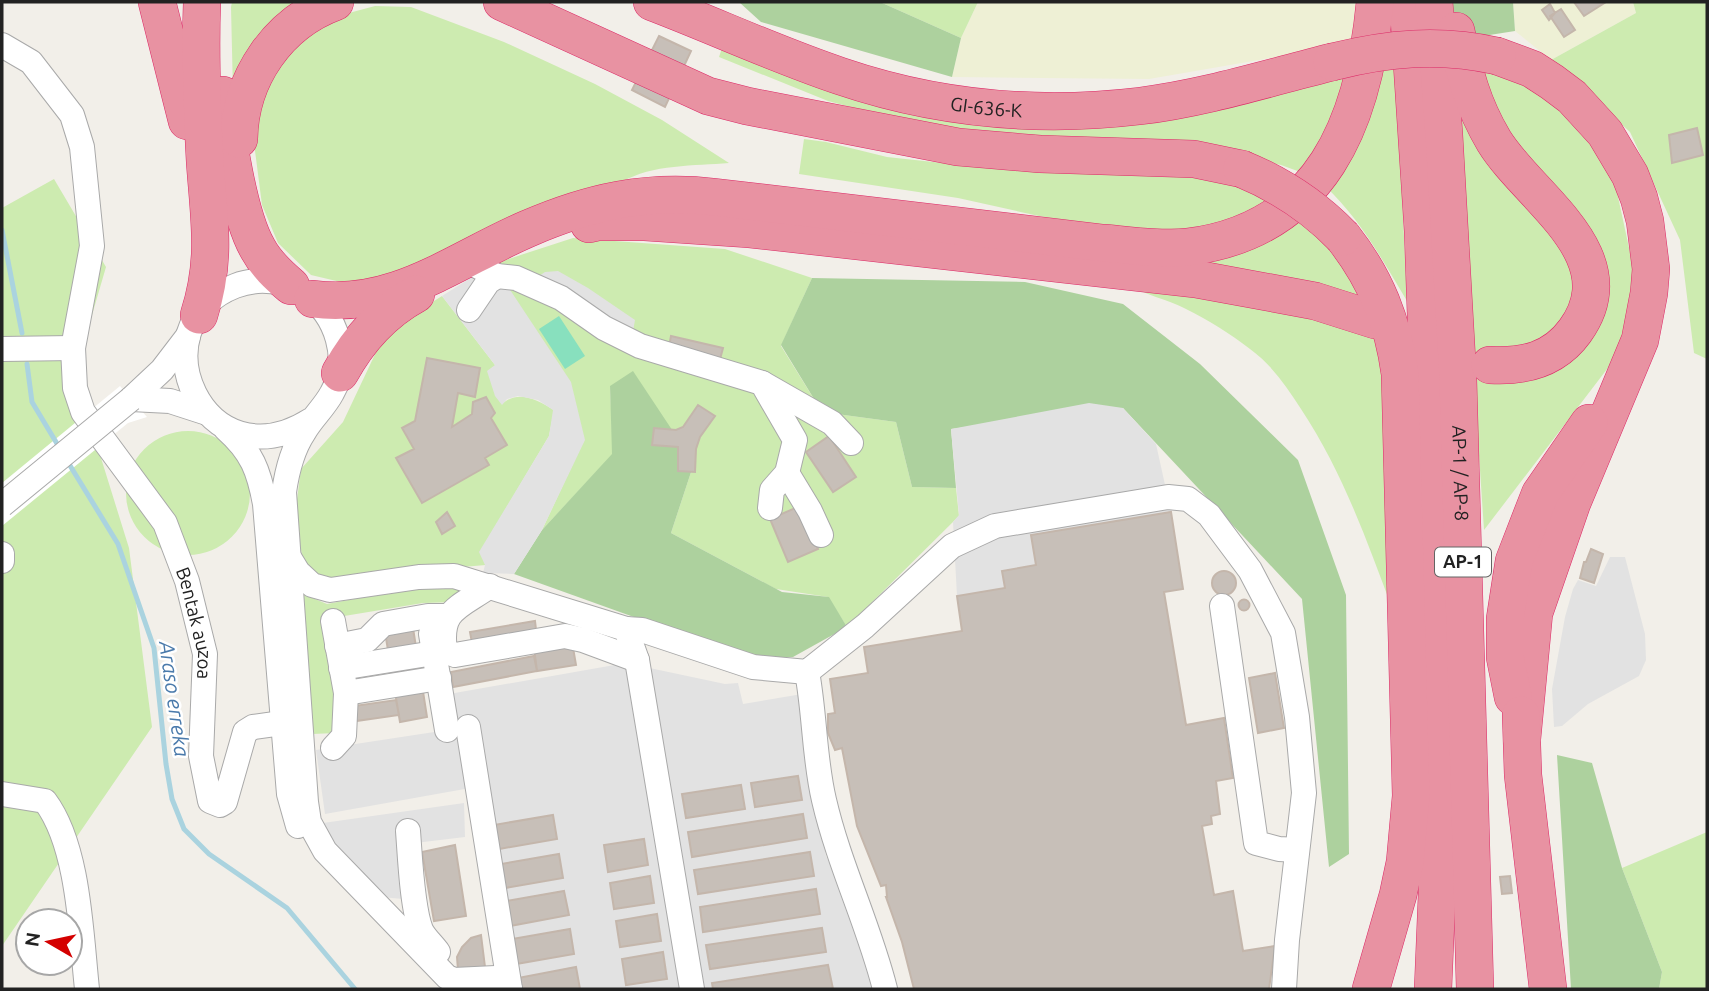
<svg xmlns="http://www.w3.org/2000/svg" width="1709" height="991" font-family="Ubuntu,sans-serif">
<style>
.farmland{fill:#eef0d5}
.grass{fill:#cdebb0}
.forest{fill:#add19e}
.pitch{fill:#88e0be}
.parking{fill:#e2e2e2}
.pier{fill:#fff}
.lines{fill:none;stroke-linecap:round;stroke-linejoin:round}
.stream{stroke:#aad3df;stroke-width:5}
.building{fill:#c7bfb8;stroke:#c4b6ab;stroke-width:2}
.minor-casing{stroke:#a9a9a9;stroke-width:26}
.highway-casing{stroke:#dc2a67;stroke-width:38}
.minor{stroke:#fff;stroke-width:24}
.highway{stroke:#e892a2;stroke-width:37}
.minor-bridge-casing{stroke:#a9a9a9;stroke-width:26;stroke-linecap:butt}
.highway-bridge-casing{stroke:#dc2a67;stroke-width:38;stroke-linecap:butt}
.minor-bridge{stroke:#fff;stroke-width:24}
.highway-bridge{stroke:#e892a2;stroke-width:37}
.labels{text-anchor:middle;stroke-width:5;stroke-linejoin:round;paint-order:stroke}
.shield{fill:#fff;stroke:#646464;stroke-width:2}
.shield-label{font-size:18px;font-weight:bold;fill:#222}
.street-label{font-size:19px;fill:#222;stroke:#fff}
.water-label{font-size:21px;font-style:italic;fill:#4a7aab;stroke:#fff}
</style>
<rect width="100%" height="100%" fill="#f2efe9"/>
<path class="farmland" d="M978 2H1357L1352 44 1149 79 952 77 961 38Z
M1513 2H1633L1636 13 1551 60 1515 31Z"/>
<path class="grass" d="M232 2H298L233 93 231 7Z
M880 2H978L961 38Z
M1633 2H1707V359L1694 353 1680 240 1630 132 1551 60 1636 13Z
M375 6 411 7 504 42 595 84 662 120 729 163C695 166 652 164 622 182L374 284 345 283 311 275 278 243 262 205 254 143 255 110 295 42 334 17Z
M723 45 950 119 1351 71 1345 92 1303 173 1281 165 1175 144 1031 138 915 124 828 101 719 57Z
M1453 65 1508 74 1568 105 1615 183 1636 280 1617 356 1484 530Z
M1396 66 1407 301C1382 259 1360 219 1325 186L1372 71Z
M804 139 826 142 887 157 952 164 1189 174 1233 184 1272 199 1221 223 1197 229H1116L1039 216 958 198 799 174Z
M54 179 106 267 80 356 101 458 129 548 152 727 2 946V208Z
M1294 215 1352 271 1374 310 1155 263Z
M573 238 725 249 812 278 781 346 822 412 896 422 912 487 956 488 959 516 847 627 828 597 776 589 671 533 694 463 610 386 613 454 542 530 584 440 493 264Z
M1128 284 1320 319 1384 341 1392 608C1366 538 1342 471 1301 409 1286 386 1272 365 1250 349 1231 334 1208 320 1186 309 1167 299 1146 296 1128 284Z
M442 296 495 365 496 396 502 404C518 389 538 400 554 410L549 436 480 552 486 565 317 579 304 567 295 515 301 469 343 422 386 331Z
M126 493a62 62 0 1 1 124 0a62 62 0 1 1-124 0Z
M434 584 465 588 455 602 423 603 326 619 343 727 337 733 312 734 298 592 327 604Z
M1707 832V989H1659L1662 972 1622 868Z"/>
<path class="forest" d="M739 2H880L961 38 952 77 761 22Z
M1423 2H1513L1515 31 1464 39Z
M812 278 1025 282 1123 304 1200 364 1298 460 1346 595 1349 854 1329 867 1302 599 1123 408 951 429 956 488 912 487 896 422 822 412 781 345Z
M633 371 694 463 671 533 782 592 829 597 847 627 793 657 748 658 514 574 542 530 612 454 610 386Z
M1557 755 1592 763 1622 868 1662 972 1659 989H1571Z"/>
<path class="pitch" d="M559 316 585 356 565 369 539 329Z"/>
<path class="parking" d="M493 264 571 382 585 440 542 530 514 574 483 573 485 565 479 552 549 436 553 410 538 400 518 396 507 399 502 405 495 396 487 371 495 365 442 296Z
M558 271 588 288 635 320 632 337 536 278 545 272Z
M1089 403 1123 408 1156 444 1171 512 1031 535 1036 565 1002 571 1005 588 957 596 953 522 959 515 951 429Z
M1610 557H1625L1645 634 1646 660 1639 676 1588 704 1562 726 1554 727 1552 689 1565 617 1573 589 1578 580 1596 586Z
M626 663 725 684 738 683 743 704 802 694V735L826 856 854 913 873 989H517L487 785 325 814 316 750 454 729 449 694Z
M464 803 465 837 415 843 403 899 381 897 346 866 323 823Z"/>
<path class="pier" d="M120 386 147 417 128 423 2 526V483Z"/>
<g class="lines">
<path class="stream" d="M2 230 22 333
M27 364 32 402 59 447
M66 459 118 544 154 648 166 764 172 799 184 829 209 854 287 908 355 989"/>
</g>
<path class="building" d="M1574 2H1606L1584 16Z
M1550 4 1555 13 1549 20 1542 10Z
M1561 9 1575 30 1564 37 1550 16Z
M659 36 691 51 665 107 632 90Z
M1697 128 1703 155 1672 163 1669 135Z
M671 336 723 348 719 363 668 352Z
M427 358 480 368 475 397 458 393 452 427 472 414 473 402 486 397 495 413 491 418 507 445 485 458 489 465 422 503 396 458 414 449 402 428 415 421Z
M698 405 715 416 700 437 696 449 695 472 678 471V447L652 445 654 428 676 430 683 427Z
M829 436 856 477 833 492 806 452Z
M800 506 818 549 788 562 770 519Z
M447 512 455 526 442 534 436 522Z
M1171 512 1183 589 1164 592 1186 725 1224 718 1233 778 1216 781 1220 814 1211 816 1212 824 1202 826 1214 895 1233 891 1243 951 1275 946 1269 989H914L902 942 886 897H887L886 885 881 886 857 826 842 748 835 750 828 733V714L835 713 830 679 868 673 864 647 962 631 957 596 1005 588 1002 571 1036 565 1031 535Z
M1591 549 1603 554 1594 583 1580 578 1584 562H1586Z
M1212 583a12 12 0 1 1 24 0a12 12 0 1 1-24 0Z
M1238.5 605a5.5 5.5 0 1 1 11 0a5.5 5.5 0 1 1-11 0Z
M410 609 427 717 400 722 382 614Z
M535 621 537 638 473 648 470 632Z
M572 642 576 665 537 671 534 648Z
M534 656 537 671 453 687 451 672Z
M1275 673 1284 728 1258 733 1249 678Z
M396 700 399 715 356 721 354 706Z
M798 776 802 800 755 807 751 783Z
M741 785 745 809 686 818 682 794Z
M803 814 807 838 692 857 688 832Z
M553 815 557 839 499 849 494 825Z
M644 839 648 865 608 872 604 845Z
M455 845 466 916 434 921 422 852Z
M810 852 814 876 698 894 694 870Z
M559 854 563 878 505 888 501 864Z
M650 876 654 903 614 909 610 883Z
M1510 876 1512 893 1502 894 1500 877Z
M816 889 820 914 703 932 700 907Z
M564 891 569 915 510 926 506 901Z
M657 914 661 941 620 947 616 921Z
M822 928 826 952 710 969 706 945Z
M570 929 574 954 516 964 512 939Z
M481 935 485 967 458 970 457 957 462 947 471 938Z
M663 952 667 979 626 985 622 959Z
M828 965 833 989H713L712 983Z
M576 967 580 989H520L518 978Z"/>
<g class="lines">
<defs>
<g id="minor">
<path id="s1" d="M2 45 31 62 72 115 82 147 92 246 73 348 75 388 83 412 165 523 187 581 205 654 201 756 210 801 220 805 225 802 245 732 253 727 282 723"/>
<path d="M475 265 497 276 516 278 561 298 604 328 640 346 762 383 795 440 787 473 772 490 770 508"/>
<path d="M469 310 488 282 497 276"/>
<path d="M2 349 73 348"/>
<path d="M762 383 832 423 851 443"/>
<path d="M131 399 162 370 188 336"/>
<path d="M131 399 170 401 207 413"/>
<path d="M311 420C204 488 133 326 235 286 258 277 286 280 306 294 337 315 351 360 332 393 324 408 312 418 304 432 292 450 287 471 284 492L306 802 309 822 325 851 447 977 454 980 496 978 502 981 510 989"/>
<path d="M226 429C252 452 259 471 265 504L289 794 298 826"/>
<path d="M787 473 810 511 821 535"/>
<path d="M2 554V561"/>
<path d="M287 554 298 572 312 585 330 590 419 577 454 576 626 629 637 660 692 989"/>
<path d="M490 586C459 608 439 609 445 651L455 655 565 636 583 640 637 660"/>
<path d="M1222 606 1256 843 1279 849 1297 850"/>
<path d="M333 621 346 693 344 736 333 748"/>
<path d="M626 629 642 630 753 667 807 672 865 626 952 546 995 526 1168 497 1188 499 1209 515 1250 570 1283 633 1297 717 1304 793 1287 940 1284 989"/>
<path d="M431 634 447 730"/>
<path d="M337 646 367 640 383 624 428 616H447"/>
<path d="M341 668 434 653"/>
<path d="M807 672C815 715 814 758 824 800 839 865 869 925 885 989"/>
<path d="M346 693 439 678"/>
<path d="M468 727 510 989"/>
<path d="M2 794 45 801C79 846 81 934 87 989"/>
<path d="M408 831C410 856 412 908 421 930 425 938 433 945 438 952"/>
</g>
<g id="highway">
<path d="M157 2 187 121"/>
<path d="M502 2 708 96 747 106 958 147 1040 154 1194 159 1242 169"/>
<path id="s2" d="M652 2C715 26 777 55 840 76 937 109 1039 118 1140 106 1205 98 1268 78 1332 62"/>
<path d="M1408 2 1423 231 1440 715 1441 798 1433 989"/>
<path id="s3" d="M1434 2 1444 135 1458 379 1475 989"/>
<path d="M1456 31C1464 72 1472 104 1494 141 1529 198 1630 255 1575 331 1554 360 1524 367 1490 365"/>
<path d="M1497 56 1532 69 1552 82 1572 97 1605 133 1630 175 1639 198 1645 221 1651 269 1649 293 1640 340 1572 503 1534 613 1522 739"/>
<path d="M223 95C226 134 239 217 258 249 266 264 278 275 291 286"/>
<path d="M239 139C240 78 278 23 335 2"/>
<path d="M589 224 598 222H645L750 229 1196 279 1315 301 1375 320"/>
<path d="M1343 237C1376 279 1393 322 1400 374L1411 796 1405 862 1398 895 1371 989"/>
<path d="M313 299C395 310 455 260 527 229 589 202 647 189 714 197L1103 243C1131 245 1160 250 1188 247 1323 230 1364 120 1375 2"/>
<path d="M199 315C217 259 209 219 205 162 202 108 200 55 202 2"/>
<path d="M340 373C358 340 383 312 416 294"/>
<path d="M1513 697 1505 657V619L1514 561 1540 494 1589 423"/>
<path d="M1521 715 1523 775 1548 989"/>
</g>
</defs>
<use href="#minor" class="minor-casing"/>
<use href="#highway" class="highway-casing"/>
<use href="#minor" class="minor"/>
<use href="#highway" class="highway"/>
<defs>
<path id="minor-bridge" d="M2 505 131 399"/>
<path id="highway-bridge" d="M1332 62C1388 48 1440 43 1497 56
M1242 169C1281 185 1313 206 1343 237"/>
</defs>
<use href="#minor-bridge" class="minor-bridge-casing"/>
<use href="#highway-bridge" class="highway-bridge-casing"/>
<use href="#minor-bridge" class="minor-bridge"/>
<use href="#highway-bridge" class="highway-bridge"/>
</g>
<g class="labels">
<rect class="shield" x="1435" y="547.5" width="56" height="29" rx="5"/>
<g class="shield-label">
<text x="1463" y="568">AP-1</text>
</g>
<g class="street-label">
<text dy="7" stroke="none"><textPath href="#s2" startOffset="352">GI-636-K</textPath></text>
<text dy="7" stroke="none"><textPath href="#s3" startOffset="472">AP-1 / AP-8</textPath></text>
<text dy="7" stroke="none"><textPath href="#s1" startOffset="646">Bentak auzoa</textPath></text>
</g>
<g class="water-label">
<text transform="translate(174 699) rotate(82)" y="7">Araso erreka</text>
</g>
</g>
<rect width="1709" height="991" fill="none" stroke="#222222" stroke-width="7"/>
<g transform="translate(49 942) rotate(279)"><circle r="33" fill="#ffffff" stroke="#a7a7a7" stroke-width="2"/>
<path d="M0-5L12 26L0 18L-12 26Z" fill="#d40000"/>
<text y="-10" font-size="19" font-weight="bold" text-anchor="middle" fill="#222222">N</text>
</g>
</svg>
